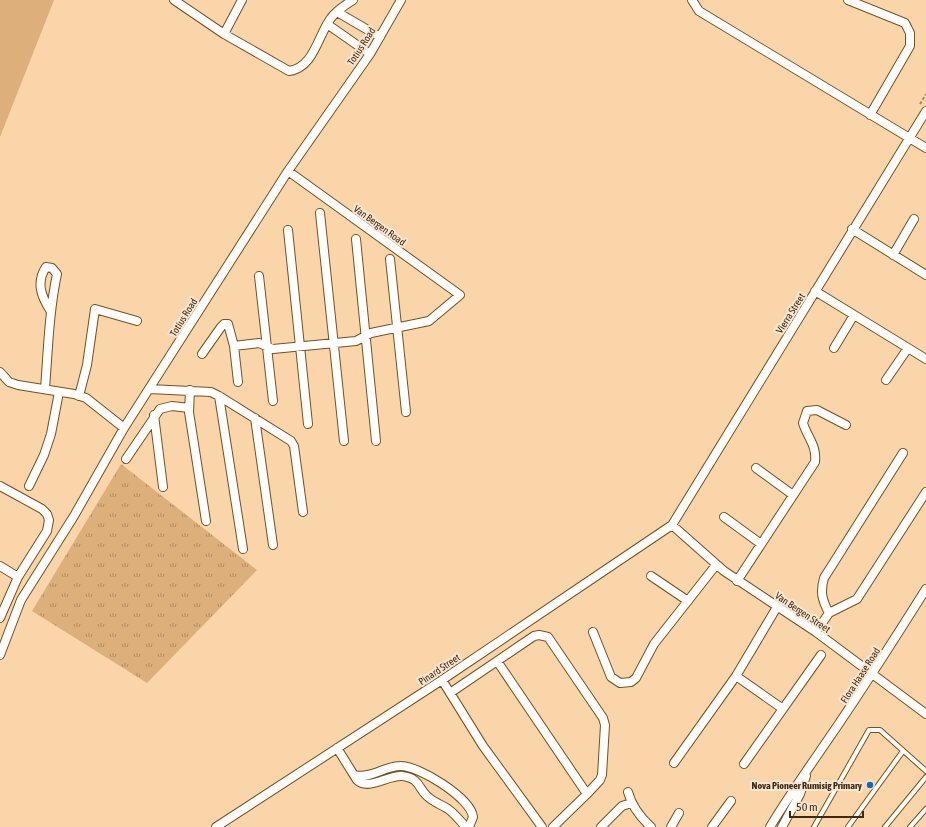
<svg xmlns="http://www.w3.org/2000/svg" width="926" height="827" font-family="'Asap Condensed',sans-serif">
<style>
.grass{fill:url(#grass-tufts)}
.park{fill:#ddaf7a}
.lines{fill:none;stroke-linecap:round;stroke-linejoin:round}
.service-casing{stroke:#795019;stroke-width:6}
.minor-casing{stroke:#795019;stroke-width:10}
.path{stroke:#a58866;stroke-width:2;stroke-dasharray:3 2;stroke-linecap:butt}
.service{stroke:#fff;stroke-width:4}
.minor{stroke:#fff;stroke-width:8}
.poi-dot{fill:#0b6dba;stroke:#f9e6d1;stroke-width:1.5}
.labels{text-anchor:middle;stroke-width:4;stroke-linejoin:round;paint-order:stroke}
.street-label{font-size:10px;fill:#3c2913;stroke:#f9e6d1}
.poi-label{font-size:10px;font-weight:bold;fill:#3c2913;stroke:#f9e6d1;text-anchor:end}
</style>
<defs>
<pattern id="grass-tufts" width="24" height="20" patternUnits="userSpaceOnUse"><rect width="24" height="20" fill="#ddaf7a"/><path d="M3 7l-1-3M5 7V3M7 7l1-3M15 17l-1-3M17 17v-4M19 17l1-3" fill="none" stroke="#b48e63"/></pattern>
</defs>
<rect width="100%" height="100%" fill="#fbd5aa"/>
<path class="grass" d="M121 464 257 570 147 683 32 611Z"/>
<path class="park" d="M0 0H54L0 137Z"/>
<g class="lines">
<defs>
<path id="service" d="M814 827 869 730H880L926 771
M848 827 903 751
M885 827 926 777
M910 827 926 809"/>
<path id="minor" d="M174 0 224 34 289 71C314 68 318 35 331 18 336 11 345 5 353 0
M692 0 699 11 926 148
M848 0 905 23 910 33V46L870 115
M337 12 380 37
M327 24 370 54
M224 34 242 0
M320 213 344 441
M852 229 926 275
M288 230 308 424
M356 239 376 441
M893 255 914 219
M390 259 406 412
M259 276 273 401
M815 291 926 359
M234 346 259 343 273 349 356 341 371 333 429 321 460 295 288 171
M834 348 854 315
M202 354 221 327 224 324H228L234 346 238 382
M0 372 9 382 18 385 74 394 86 398 124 428
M886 380 908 348
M45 389C48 350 49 312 57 274L52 268 46 267C36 282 41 296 50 310
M149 389 211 392 219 396 291 441 294 446 303 512
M190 390 189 412 206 521
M79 396 87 365 95 309 137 321
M219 396 243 549
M154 415 163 487
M255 418 273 545
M126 459 160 409 172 406 189 408
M756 468 793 495
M0 486 42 509 47 514 49 520 47 531 18 577 0 618
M29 486 44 455 51 434 59 392
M724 517 761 544
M672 525 724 571 816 632 926 714
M0 566 18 577
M651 576 688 601
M737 581 815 462C817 445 807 437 803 423L807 411 817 410 846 425
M829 613C822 600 820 592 824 578L903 453
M593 632 611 677 620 683 631 682 636 678 654 644 716 565
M816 632 829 613 857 599 926 492
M0 655 21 600 74 516 124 428 288 171 370 54 401 0
M497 661 587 794 553 827
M736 676 783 709
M442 680 483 746 542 827
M450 693 534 636 539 635 548 637 603 718 605 725 602 775 600 780 587 794
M337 748 357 780C369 791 387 775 402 776 420 778 418 788 427 796 433 802 442 805 448 809 455 814 460 821 466 827
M674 763 736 676 777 607
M744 764 821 655
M355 775C370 779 385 766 400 766 418 765 471 798 473 817L469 827
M628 792C632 807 640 817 651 827
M216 827 442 680 672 525 926 111
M601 827 622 806 631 803
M671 827 679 813
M712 827 731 801
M770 827C791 792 815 759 838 725 868 681 897 635 926 589
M782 827 800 794 806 776"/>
</defs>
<use href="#service" class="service-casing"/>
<use href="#minor" class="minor-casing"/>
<path class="path" d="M920 104 926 94"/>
<use href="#service" class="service"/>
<use href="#minor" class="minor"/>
</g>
<circle class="poi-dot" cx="870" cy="785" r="4"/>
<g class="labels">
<g class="street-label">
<text transform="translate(361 46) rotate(-57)" y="4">Totius Road</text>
<text transform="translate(380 225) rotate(36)" y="4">Van Bergen Road</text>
<text transform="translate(790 313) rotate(-58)" y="4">Vierra Street</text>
<text transform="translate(183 317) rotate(-58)" y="4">Totius Road</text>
<text transform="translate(803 612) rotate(34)" y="4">Van Bergen Street</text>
<text transform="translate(439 669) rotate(-34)" y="4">Pinard Street</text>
<text transform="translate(860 675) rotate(-57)" y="4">Flora Haase Road</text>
</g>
<g class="poi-label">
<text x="862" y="789">Nova Pioneer Rumisig Primary</text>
</g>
</g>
<path d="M790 811v6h73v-6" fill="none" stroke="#3c2913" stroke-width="2"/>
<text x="796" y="811" font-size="12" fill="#3c2913" stroke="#f9e6d1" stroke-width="3" paint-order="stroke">50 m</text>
</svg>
